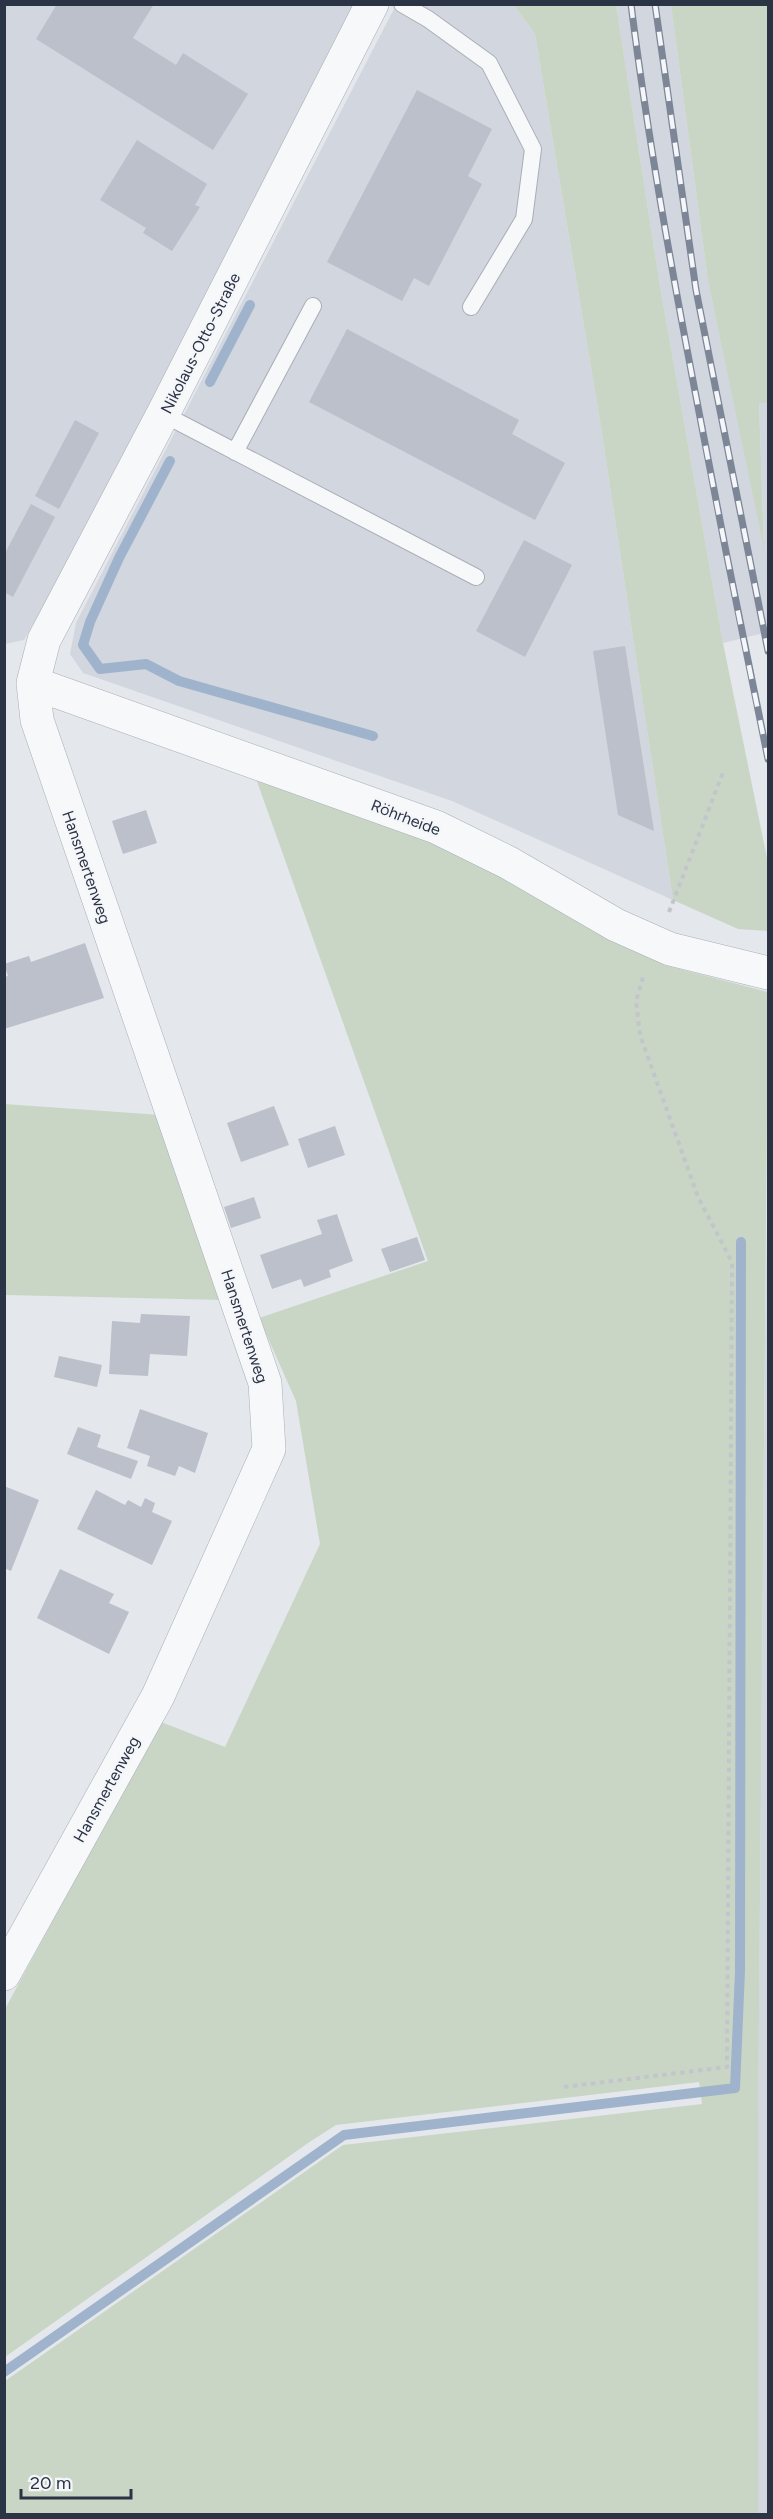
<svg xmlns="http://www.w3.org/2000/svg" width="773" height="2519" font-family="Figtree,sans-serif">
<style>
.built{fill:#d2d6de}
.green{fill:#c9d6c5}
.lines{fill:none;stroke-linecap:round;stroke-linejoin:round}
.stream{stroke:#9fb4cc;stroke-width:10}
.building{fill:#bbc0ca}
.service-casing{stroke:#a9aeb7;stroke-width:18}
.minor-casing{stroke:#a9aeb7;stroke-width:34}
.path{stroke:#c2c5cb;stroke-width:4;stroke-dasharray:4.5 4.5;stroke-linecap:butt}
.service{stroke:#f7f8fa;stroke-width:16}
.minor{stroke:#f7f8fa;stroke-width:33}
.rail-casing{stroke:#7d8696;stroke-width:7}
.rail{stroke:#f4f6f9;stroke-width:4.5;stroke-dasharray:14;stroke-linecap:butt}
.labels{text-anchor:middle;stroke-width:4.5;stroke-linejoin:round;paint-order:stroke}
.street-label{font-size:16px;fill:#2b3445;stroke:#f4f6f9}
</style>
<rect width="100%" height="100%" fill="#e4e7ec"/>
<path class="built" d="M5 5H356L104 499 24 640 5 644Z
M396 5H514L535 34 600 421 673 900 452 801 83 673 70 654 76 623Z
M616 5H671L708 281 764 544 759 402H768V632L723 643 660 286Z
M768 1160V2514H758V2130L765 1342Z"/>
<path class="green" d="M514 5H616L660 286 723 643 768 863V931L738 929 673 900 600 421 535 34Z
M671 5H768V402L759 403 764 548 708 281Z
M254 773 425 838 497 872 664 965 768 992 758 2130V2514H5V2381L343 2145 702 2104 699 2082 336 2125 308 2143 5 2357V2009L161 1722 225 1747 320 1544 296 1401 259 1318 428 1261Z
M4 1104 161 1115 225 1300 5 1295Z"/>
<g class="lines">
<path class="stream" d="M210 382 250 305
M170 461 119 558 90 622 83 645 100 669 146 664 179 681 373 736
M4 2372 344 2135 735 2088 740 1971 741 1242"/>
</g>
<path class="building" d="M57 4H154L133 38 176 65 183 53 248 94 213 150 36 39Z
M417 90 492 129 468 176 482 184 429 286 414 278 402 301 327 262Z
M137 140 207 184 195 205 200 207 172 251 143 233 146 228 100 200Z
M347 329 519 420 512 434 565 463 535 520 309 402Z
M75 420 99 433 59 509 35 496Z
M31 504 55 517 13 597 4 592V555Z
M524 540 572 565 525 657 476 631Z
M625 646 654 831 618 815 593 651Z
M146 810 157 843 123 854 112 821Z
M85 943 104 998 4 1029V977L8 976 4 964 29 956 31 962Z
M274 1106 289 1145 241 1162 227 1123Z
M335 1126 345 1155 308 1168 298 1139Z
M254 1197 261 1218 231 1228 224 1207Z
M337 1214 353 1261 329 1270 331 1277 304 1287 301 1279 272 1289 260 1255 322 1234 317 1220Z
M417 1237 425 1260 390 1272 381 1249Z
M141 1314 190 1316 187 1356 150 1354 148 1376 109 1374 112 1321 140 1323Z
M59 1356 102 1365 97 1387 54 1377Z
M140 1409 208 1433 195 1473 179 1466 175 1476 147 1466 150 1456 127 1448Z
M78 1427 101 1435 97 1447 138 1461 131 1479 67 1454Z
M4 1486 39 1500 11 1571 4 1568Z
M96 1490 125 1505 128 1500 141 1507 145 1498 155 1503 152 1512 172 1521 152 1565 77 1529Z
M60 1569 114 1594 109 1603 129 1612 109 1654 37 1618Z"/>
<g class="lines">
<defs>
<path id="service" d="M402 4 428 19 489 63 533 149 524 219 471 307
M163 414 476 577
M235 452 313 306"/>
<path id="minor" d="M33 683 436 827 509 863 616 925 670 949 768 973
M4 1974 158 1696 269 1449 265 1383 37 720 33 683 44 640 163 414 372 4"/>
</defs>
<use href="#service" class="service-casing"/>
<use href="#minor" class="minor-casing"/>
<path class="path" d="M669 912 724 770
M564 2087 727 2067 732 1262 698 1197 640 1035 636 1001 644 974"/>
<use href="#service" class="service"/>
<use href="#minor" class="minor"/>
<defs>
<path id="rail" d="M631 4C648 141 673 277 699 412 721 528 744 643 768 759
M655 4 696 290 768 651"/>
</defs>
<use href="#rail" class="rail-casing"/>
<use href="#rail" class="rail"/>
</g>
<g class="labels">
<g class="street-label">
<text transform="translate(200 343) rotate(-63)" y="6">Nikolaus-Otto-Straße</text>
<text transform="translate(406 817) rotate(21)" y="6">Röhrheide</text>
<text transform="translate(87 867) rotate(71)" y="6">Hansmertenweg</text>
<text transform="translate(245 1326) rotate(72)" y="6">Hansmertenweg</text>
<text transform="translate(106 1789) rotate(-61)" y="6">Hansmertenweg</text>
</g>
</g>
<rect width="773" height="2519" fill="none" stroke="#2b3445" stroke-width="12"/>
<path d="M21 2489v9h110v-9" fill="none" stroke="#2b3445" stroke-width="3"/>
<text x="30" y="2489" font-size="18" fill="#2b3445" stroke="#f4f6f9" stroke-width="4.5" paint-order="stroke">20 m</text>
</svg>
